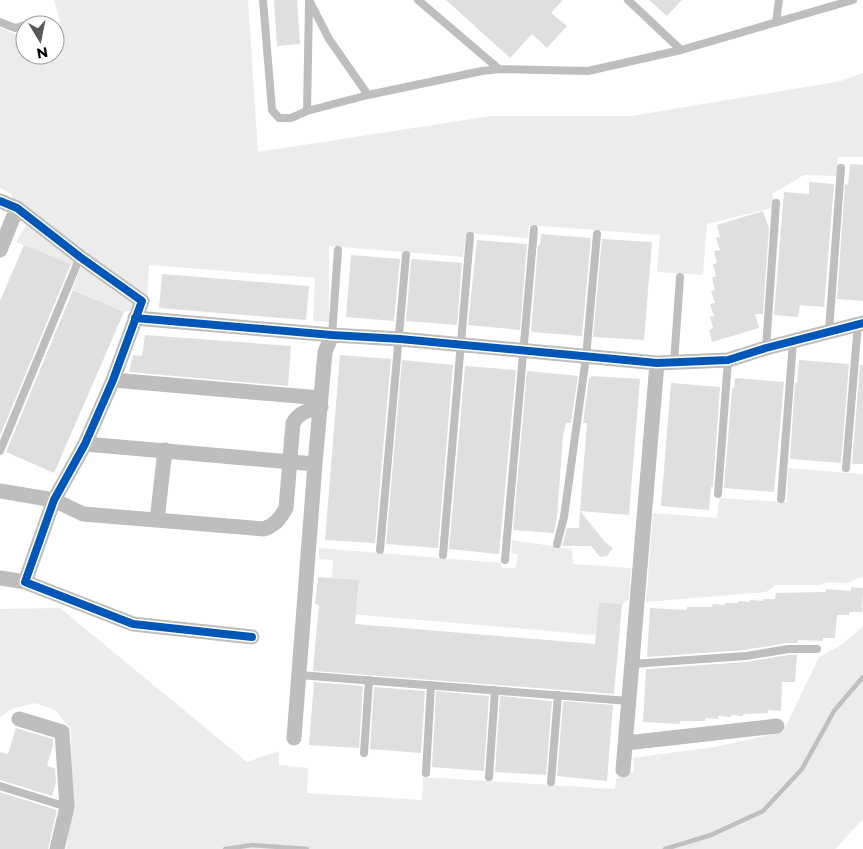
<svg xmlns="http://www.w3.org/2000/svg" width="863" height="849" font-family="Montserrat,sans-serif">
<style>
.green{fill:#ececec}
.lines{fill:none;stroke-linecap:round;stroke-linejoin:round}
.stream{stroke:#bfbfbf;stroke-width:4.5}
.building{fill:#dfdfdf}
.lane{stroke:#bebebe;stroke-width:8}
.street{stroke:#bebebe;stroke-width:15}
.cycleway-casing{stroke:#fff;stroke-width:11}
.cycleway{stroke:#0057b8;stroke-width:8}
</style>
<rect width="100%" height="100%" fill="#fff"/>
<path class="green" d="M54 0H248L258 152 491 116H631L841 81 863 73V157H838L837 176 804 175 772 194 776 207 707 224 703 275 657 272 660 235 529 225 528 238 466 233 463 257 329 246V322L313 321 315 278 149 265 147 302 22 207 8 192 0 188V27L16 35 25 32V55H55V25H50L60 22Z
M26 225 75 259 72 265 16 242Z
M82 265 138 301 136 309 124 312 72 289Z
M788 468 863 474V577C857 577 852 582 846 583 837 584 829 580 821 585H775L766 592 646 602 653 513 717 518 719 498 787 502Z
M512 540 572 549 573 564 631 568 629 599 622 604 599 602 597 629 620 631 618 637 328 612V606L357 608 359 581 332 578 333 560 319 559V548L501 563 502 568H516L518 554 511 553Z
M60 608 247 762 279 751V765L308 768 307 793 422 800 423 777 615 789 616 779 622 778 626 771 634 772 633 758 714 747 783 732 819 657 843 644 863 626V819L835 849H66L72 809 71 729 55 710 35 703 12 709 0 717V609Z"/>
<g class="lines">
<path class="stream" d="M225 849 252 845 307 849
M665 849 711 835 763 811 802 769 834 711 863 677"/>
</g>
<path class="building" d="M274 0H297L300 44 277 46Z
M446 0H563L551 13 567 26 547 48 532 34 510 58Z
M649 0H682L667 16Z
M850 164 863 165V301L837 299 845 184 848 185Z
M809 182 834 184 824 307 800 305 798 317 774 315 784 192 809 194Z
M763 211 769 228 763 314H755L759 328 712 342 709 330 713 328 710 317 714 316 710 304 715 303 711 291 715 290 712 278 716 276 713 264 717 263 714 251 720 250 716 238 720 237 717 225Z
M541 234 591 238 582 336 533 332 531 331 538 245H540Z
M602 239 652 242 644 340 593 337Z
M477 240 527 244 520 330 468 325Z
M24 245 71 264 0 436V301Z
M351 255 400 259 394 321 346 317Z
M413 259 462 263 457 325 406 321 411 260Z
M162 274 309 286 306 320 159 308Z
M73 290 124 312 54 473 6 452Z
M145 335 291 346 288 386 129 372 133 355 142 356Z
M340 355 391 359 375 543 325 540Z
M402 360 453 365 438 548 386 544Z
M799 360 849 364 841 463 790 459 795 383H797Z
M860 365H863V464H852Z
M465 366 516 370 499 554 449 549Z
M527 371 578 376 571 423H566L563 435 557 517 554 533 513 530Z
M591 376 640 379 629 515 580 511 587 423H583L589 377 591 378Z
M735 378 784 382 774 492 724 488 732 388H734Z
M671 383 720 387 713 487H711L709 510 661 506Z
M580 511 605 542 613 548 607 556 600 557 591 546H562L567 528H579Z
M318 577 359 580 355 624 595 644 599 602 622 604 614 694 314 671 313 669 319 605 315 604Z
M851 587 863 588 862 612H849V615H837L835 638H823V641L798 640 797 643H787L745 650 647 657 650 608 687 610V607H712L713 604 725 605V603H738V601L750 602V600L763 601V599H775L776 593 826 592V589L851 591Z
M788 655H797L795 682H782L781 711 768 710V713L743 714V716L731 715V717L718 716V719L705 718V721H680V724L643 722 646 669 746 662Z
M314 682 363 686 359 748 309 745Z
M374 687 425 691 421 753 370 749Z
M436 691 489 696 484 771 432 767Z
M500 696 552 701 546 775 495 772Z
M563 701 613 705 607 781 557 776Z
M16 728 53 739V745L47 766 55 768 56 783 52 796 0 780V752L8 754Z
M0 792 57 810 48 849H0Z"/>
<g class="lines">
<path class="lane" d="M263 0 272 110 279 118H291L307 111 368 95 482 71 499 69 588 71 681 50 853 0
M309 0 329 39 368 95
M418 0 499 69
M628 0 681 50
M0 22 15 28 25 25
M776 22 779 0
M26 25 43 21
M307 111 309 3
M829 331 841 168
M332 335 338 250
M766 348 776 203
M674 363 680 277
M0 451 80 257
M846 468 858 323
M718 494 728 360
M781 499 793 341
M557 544 564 517 586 357 597 234
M380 550 406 255
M443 555 470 236
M505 560 534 229
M632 664 746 656 788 649H817
M299 675 629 701
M364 753 369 680
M426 773 431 685
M489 777 495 690
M551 782 558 695
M0 786 67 807"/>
<path class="street" d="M0 201 17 208 80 257 142 301 113 380 85 444 54 500 25 582 133 624 252 637
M0 250 17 208
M135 318 332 335 400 339 657 363 728 360 766 348 863 323
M113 380 321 398
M85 444 315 464
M0 491 54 500 83 514 264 529C275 525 280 519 286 508L293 423C299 412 309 410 321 407
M157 520 165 450
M0 578 25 582
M19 719 62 732 67 807 57 849
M294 738 315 464 325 352 332 335
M626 743 777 726
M623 770 657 363"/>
<defs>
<path id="cycleway" d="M0 201 17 208 80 257 142 301 113 380 85 444 54 500 25 582 133 624 252 637
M135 318 332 335 400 339 657 363 728 360 766 348 863 323"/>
</defs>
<use href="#cycleway" class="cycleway-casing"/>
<use href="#cycleway" class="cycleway"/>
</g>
<g transform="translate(40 40) rotate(170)"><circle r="24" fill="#ffffff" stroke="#999999"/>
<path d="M0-4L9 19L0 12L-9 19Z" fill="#595959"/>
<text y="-8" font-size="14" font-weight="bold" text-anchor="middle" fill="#000000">N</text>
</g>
</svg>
